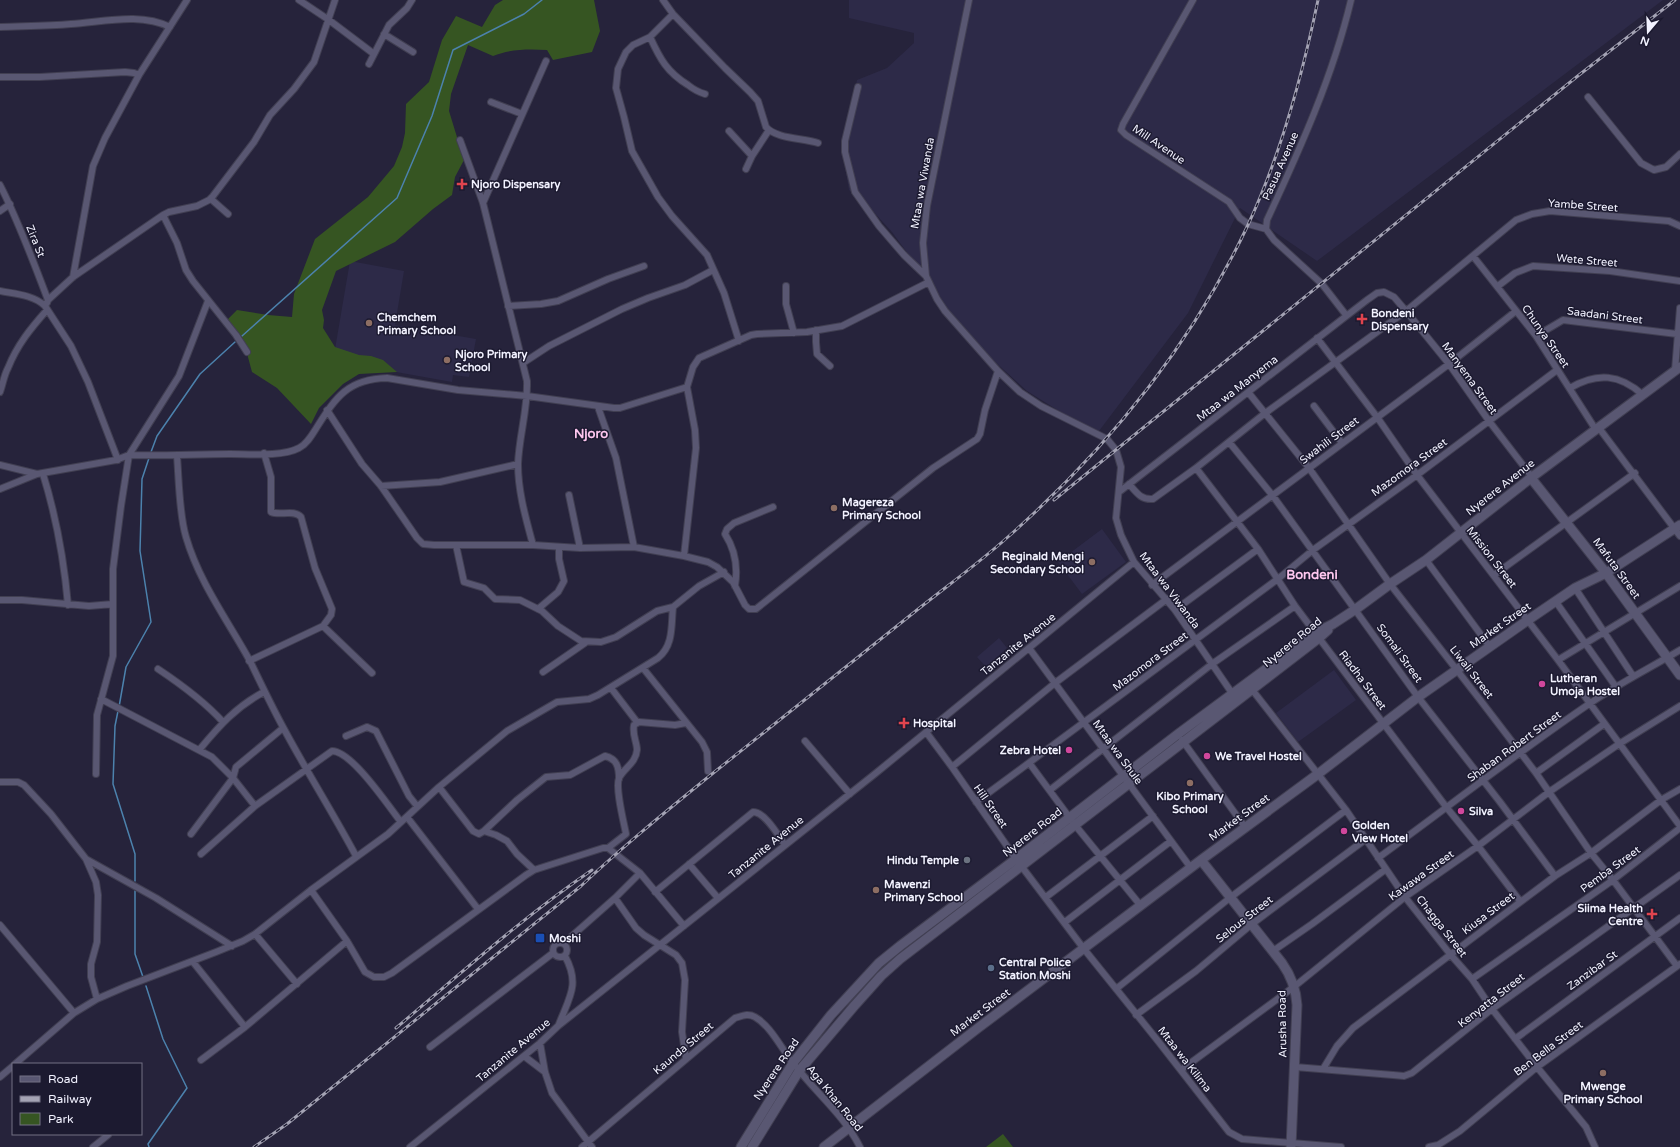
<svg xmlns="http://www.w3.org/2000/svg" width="1680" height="1147" font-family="'Varela Round',sans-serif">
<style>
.built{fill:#2d2a48}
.green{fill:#365522}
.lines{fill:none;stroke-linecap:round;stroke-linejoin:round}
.stream{stroke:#4c82ad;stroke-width:1.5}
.street-casing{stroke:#413f52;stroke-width:8}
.secondary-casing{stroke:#413f52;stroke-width:11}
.street{stroke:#595772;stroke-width:6}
.secondary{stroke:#595772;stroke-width:9}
.rail-casing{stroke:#a4a3b4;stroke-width:3}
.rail{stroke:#1c1a30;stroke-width:1.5;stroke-dasharray:4.5;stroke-linecap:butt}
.health-dot{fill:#e0444e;stroke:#1c1a30;stroke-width:1.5}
.education-dot{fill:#8d6e63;stroke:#1c1a30;stroke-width:1.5}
.hotel-dot{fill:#d1479c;stroke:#1c1a30;stroke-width:1.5}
.worship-dot{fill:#6b7280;stroke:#1c1a30;stroke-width:1.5}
.transit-dot{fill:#1a4fb4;stroke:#1c1a30;stroke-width:1.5}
.service-dot{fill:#5c6f8a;stroke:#1c1a30;stroke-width:1.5}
.labels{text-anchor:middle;stroke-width:3;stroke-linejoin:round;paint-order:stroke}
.street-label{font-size:11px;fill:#f2f2ff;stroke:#1c1a30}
.poi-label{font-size:11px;font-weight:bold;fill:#f2f2ff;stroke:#1c1a30;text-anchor:start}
.quarter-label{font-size:13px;font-weight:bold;fill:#fec7ef;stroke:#1c1a30}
</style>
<rect width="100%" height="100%" fill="#26233b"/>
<path class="built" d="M849 0H1663L1317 261 1240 208 1188 313 1099 431 1080 424 1027 391 993 360 946 307 931 280 914 262 892 232 870 208 849 190 842 149 857 80 887 68 914 43V33L849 18Z
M350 261 404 271 395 325 476 339 469 377 453 375 452 382 385 370 334 355Z
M1102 529 1126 562 1082 594 1058 562Z
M999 638 1007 648 986 667 977 657Z
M1334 670 1356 700 1298 742 1276 713Z"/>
<path class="green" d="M503 0H594L600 31 592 52 553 60 547 50C528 49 511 49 493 56L468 45 451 94 449 111 464 160 455 177 452 195 433 209 395 242 336 271 322 310 324 320 323 328 335 347 359 355 371 356 383 360 397 372 359 374 343 384 319 408 311 424 277 388 252 372 245 346 227 320 237 310 268 315 292 317 294 294 315 239 368 197 394 166 402 147 405 133 406 104 429 82 442 40 456 16 482 27 495 5Z
M1003 1134 1013 1147H986Z"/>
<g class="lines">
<path class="stream" d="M242 336 397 198 432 116 453 50 524 14 542 0
M151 452 157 436 200 374 235 342
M119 707 126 667 151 622 140 551 142 479 149 458
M118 711 115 726 113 784 135 854V881
M135 891V954L143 977
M146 986 163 1039 187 1088 148 1144 149 1147"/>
<defs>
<path id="street" d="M299 0 329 20 374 54
M663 0 673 14 725 68 750 92 758 101 766 127C776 139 804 138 818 143
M969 0 927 206 923 243 926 276 937 299 945 311 998 371 1020 392 1041 406 1107 439 1116 450 1121 467 1116 518 1121 535 1134 562 1175 610 1234 696
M1193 0 1123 124 1121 130 1126 135 1229 202 1240 218 1248 224 1266 229
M673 14 650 37 633 45 626 52 618 69 616 88 624 117 632 151 658 197 672 216 707 255 724 293 739 341
M0 27C24 26 47 26 71 24 103 22 140 12 170 27
M384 34 413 52
M650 37C660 59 667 72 688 85 693 89 698 92 705 94
M369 64 389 25 407 8 412 0
M0 77H40L125 72 134 73 139 75
M858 87 845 141V152L855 192 879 226 904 255 926 276
M1588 97 1641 163 1654 170 1666 167 1680 154
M491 102 522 114
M729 131 752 156
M460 140 483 203 527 381C528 409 519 436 518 464 518 492 526 519 533 545
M746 169 752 156 769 130
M0 185C19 222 33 261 48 300L47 303
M211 199 228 214
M483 203 546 61
M0 211 10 204
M163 215 177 243 186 270 193 281 236 335 247 352
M1473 256 1536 336 1596 430
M73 277 93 166 105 138 139 75 187 0
M786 286V304L794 333
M1498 286 1515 273 1533 266 1610 271 1680 281
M0 291C15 294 34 295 45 306L71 346 88 382 118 460
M48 300 73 277 163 215 169 212 197 206 209 200 213 196 254 142 270 115 294 89 314 62 335 0
M508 306 541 304 558 301 608 279 644 266
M1346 315 1322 284 1274 240 1266 229 1267 220C1300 149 1333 76 1351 0
M816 330V342L817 354 830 366
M1536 336 1563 320 1677 334
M1317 338 1377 417 1417 475 1558 660 1680 826
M523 363 549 346 622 309 648 298 685 285 713 270
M1675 370 1680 308
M1570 388C1597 372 1620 374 1643 395
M0 392C3 384 4 375 8 368 17 345 31 328 47 310
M1248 392 1309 468 1390 584 1481 701 1536 773 1591 853 1613 880 1677 966
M1314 406 1342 443
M598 407 616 458 634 547
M327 410 362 464 381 486 417 538 423 544 434 545H533L580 548 634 547 684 556 708 562 717 567 733 582 745 605 749 609H756L933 468 977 439 980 434 985 410 998 371
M1599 428 1680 536
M1229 442 1273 496 1418 697 1500 802 1555 876
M177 456C179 480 179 514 186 537 199 582 228 621 250 661 261 684 272 707 284 729 307 772 333 813 356 856
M0 465 37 474
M1196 468 1258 549 1295 606 1319 638 1447 808 1478 846 1520 901
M43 474C56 516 64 560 68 605
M1129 484C1137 493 1141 500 1153 499L1196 468 1264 414 1406 311 1516 220 1532 214 1550 211 1669 221 1680 226
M381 486 440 482 518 464
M0 489 37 474 116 460 129 455C163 456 196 454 230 454 249 454 282 457 299 448 307 444 312 435 317 427 336 397 348 379 387 378L458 390 527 396 614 408H620L687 387 693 367 699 358 751 335 757 334 807 332 842 326 929 282
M1119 492 1367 300 1377 293 1384 292 1394 297 1406 311 1449 364 1489 421 1532 477
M569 495 580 548
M456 545 464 582 484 588 495 599 520 600 542 611 558 626 581 641 601 642 616 637 657 611 673 607 699 586 724 572
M684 556 696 448 695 430 687 387
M1426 560 1490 647
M1494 575 1635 473
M1152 585 1449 364 1516 311
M735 586C738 568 736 551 725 534L727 529 734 523 773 507
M1575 588 1633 676
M0 600H22L89 606 113 604
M1556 602 1616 687
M538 609 558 592 564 581 559 559V547
M1175 610 1258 549
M323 626 372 673
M1029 648 1191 868
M1558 660 1680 586
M249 661 323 626 331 615 332 609 315 568 301 517C294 509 280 516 271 512V477L264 453
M643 668 702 742 707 752 708 771
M158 669C182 685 204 701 223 722
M543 672 585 643
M1250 687 1346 810 1405 897 1450 954 1472 979 1492 1009 1537 1067 1586 1127 1595 1147
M611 688 637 722
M101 699 212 757 233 778 255 806
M926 732 952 767 1016 859 1084 949 1158 1041 1229 1132 1242 1139 1341 1147
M346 736 367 727 376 731 409 796 417 806
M1182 740 1245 827
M805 741 850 794
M200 749C219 726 237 706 264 692
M1030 764 1075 825 1141 906
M952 767 1055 683 1167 599
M1536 773 1604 724
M96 774 97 715 113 656V569L121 506 129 455 179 376 208 301
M0 782H18L24 785 51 814 86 859 156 898 232 946
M439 787 473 831 479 834 484 831 496 835 507 841 517 854 534 870
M1050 790 1212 664 1295 606
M976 802 1279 578 1313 550 1417 475 1557 370
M407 817 478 909
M484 831 517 800 546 777 570 775 605 756C617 759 619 767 619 779
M191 834 233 778 236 767 283 728
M608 848 626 834C624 823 615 788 619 778 624 768 636 763 637 750 637 742 632 735 634 725L639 722 675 725 686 723
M201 854 255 806 332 751C352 751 389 807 401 822
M1378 858C1448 807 1517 753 1589 704 1618 684 1650 668 1680 650
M86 859 96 882 98 895 97 942 91 964V977L97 999
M689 864 718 898
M311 890 347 941 365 972 374 977H384L392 973 526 875 534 870 603 848H608L640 873 684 926
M655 892 753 812C765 812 778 835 785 845
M1046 897 1153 816
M615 898 636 928 644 935 676 955 682 963 685 980 682 1032 686 1059
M1065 922 1171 841
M0 925 74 1013
M255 934 297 984
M553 950a7 7 0 1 1 14 0a7 7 0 1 1-14 0Z
M564 943 615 898 640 873
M1273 951 1312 924 1386 869
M193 962 245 1027
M1472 979 1613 880 1680 828
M1116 989 1231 897 1346 810
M1136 1015 1196 971 1252 924 1366 839
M559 1024C570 996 580 984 565 956
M1515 1039 1680 918
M540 1043 545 1072 552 1093 592 1147
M430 1047 553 953
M524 1056 545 1072
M201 1060 245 1027 347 941
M15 1064 74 1013 97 999 127 986 216 952 243 941 255 934 311 890 388 834 439 787 507 731 557 702 589 699 598 695 658 658C674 645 671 625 673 607
M1295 1067 1393 1075 1404 1076 1412 1073 1492 1009 1680 875
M1323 1069 1337 1046 1353 1028 1555 876 1591 853 1661 800 1680 789
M1181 1070 1295 986 1405 897 1478 846 1549 792 1619 744 1680 706
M0 1077 13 1066
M93 1147 108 1135
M410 1147 540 1043 558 1026 876 773 1134 562
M582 1147 735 1018C742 1016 748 1013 755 1017 771 1026 782 1050 794 1064 815 1092 844 1115 860 1147
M1429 1147 1438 1145 1460 1131 1537 1067 1680 964"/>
<path id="secondary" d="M1531 478 1606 573 1680 675
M1201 860 1282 963C1292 977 1296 989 1297 1005L1291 1147
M741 1147 793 1063 831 1015 879 963 900 946 1016 859 1178 734 1315 633 1333 624 1356 609 1390 584 1426 560 1532 477 1680 367
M752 1147 799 1071 855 1005 881 976 900 959 1319 638 1328 630
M824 1147 978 1028 1201 860 1318 774 1418 697 1528 620 1575 588 1606 573 1680 525"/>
</defs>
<use href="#street" class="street-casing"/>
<use href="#secondary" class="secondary-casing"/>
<use href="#street" class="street"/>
<use href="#secondary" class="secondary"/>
<defs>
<path id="rail" d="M1054 500 1579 75 1675 0
M396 1028C460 974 523 917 592 870
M254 1147 287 1124 581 886C621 848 664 813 707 778 775 723 844 669 912 614 944 588 978 564 1009 536 1107 449 1191 345 1247 227 1281 155 1302 77 1318 0"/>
</defs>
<use href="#rail" class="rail-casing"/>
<use href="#rail" class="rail"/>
</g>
<g class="health-dot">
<path d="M460 178h4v4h4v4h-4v4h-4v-4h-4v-4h4z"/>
<path d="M1360 313h4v4h4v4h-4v4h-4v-4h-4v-4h4z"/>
<path d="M902 717h4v4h4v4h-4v4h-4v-4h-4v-4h4z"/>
<path d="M1650 908h4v4h4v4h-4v4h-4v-4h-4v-4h4z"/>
</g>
<g class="education-dot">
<circle cx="369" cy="323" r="4"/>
<circle cx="447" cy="360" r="4"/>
<circle cx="834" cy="508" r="4"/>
<circle cx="1092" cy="562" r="4"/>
<circle cx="1190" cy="783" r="4"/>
<circle cx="876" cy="890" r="4"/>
<circle cx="1603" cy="1073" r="4"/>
</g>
<g class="hotel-dot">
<circle cx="1542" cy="684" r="4"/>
<circle cx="1069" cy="750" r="4"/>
<circle cx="1207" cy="756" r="4"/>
<circle cx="1461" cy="811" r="4"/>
<circle cx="1344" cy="831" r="4"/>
</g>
<circle class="worship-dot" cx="967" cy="860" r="4"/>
<rect class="transit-dot" x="535" y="933" width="10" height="10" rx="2"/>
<circle class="service-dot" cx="991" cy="968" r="4"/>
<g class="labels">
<g class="street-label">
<text transform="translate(1159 144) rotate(34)" y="4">Mill Avenue</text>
<text transform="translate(1280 166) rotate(-66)" y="4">Pasua Avenue</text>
<text transform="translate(922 183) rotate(-80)" y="4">Mtaa wa Viwanda</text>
<text transform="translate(1583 205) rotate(4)" y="4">Yambe Street</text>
<text transform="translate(36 241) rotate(68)" y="4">Zira St</text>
<text transform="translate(1587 260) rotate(5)" y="4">Wete Street</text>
<text transform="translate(1605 315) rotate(7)" y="4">Saadani Street</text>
<text transform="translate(1546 336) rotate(55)" y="4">Chunya Street</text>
<text transform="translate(1470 378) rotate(54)" y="4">Manyema Street</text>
<text transform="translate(1237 388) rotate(-38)" y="4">Mtaa wa Manyema</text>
<text transform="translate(1329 440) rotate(-37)" y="4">Swahili Street</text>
<text transform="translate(1409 467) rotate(-36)" y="4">Mazomora Street</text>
<text transform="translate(1500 487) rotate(-38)" y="4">Nyerere Avenue</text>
<text transform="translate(1492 557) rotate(52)" y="4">Mission Street</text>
<text transform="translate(1617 568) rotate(54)" y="4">Mafuta Street</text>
<text transform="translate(1170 590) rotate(53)" y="4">Mtaa wa Viwanda</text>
<text transform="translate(1500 625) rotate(-35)" y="4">Market Street</text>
<text transform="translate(1292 642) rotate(-39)" y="4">Nyerere Road</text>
<text transform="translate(1018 644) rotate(-39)" y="4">Tanzanite Avenue</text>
<text transform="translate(1400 653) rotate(54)" y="4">Somali Street</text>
<text transform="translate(1150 661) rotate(-37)" y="4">Mazomora Street</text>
<text transform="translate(1472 672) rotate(52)" y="4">Liwali Street</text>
<text transform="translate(1363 680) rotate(53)" y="4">Riadha Street</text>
<text transform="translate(1514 746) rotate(-36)" y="4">Shaban Robert Street</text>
<text transform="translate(1118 752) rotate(54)" y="4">Mtaa wa Shule</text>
<text transform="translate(991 806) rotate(55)" y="4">Hill Street</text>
<text transform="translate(1239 817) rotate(-36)" y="4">Market Street</text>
<text transform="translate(1032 832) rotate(-38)" y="4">Nyerere Road</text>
<text transform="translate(766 847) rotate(-39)" y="4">Tanzanite Avenue</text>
<text transform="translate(1610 869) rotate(-36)" y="4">Pemba Street</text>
<text transform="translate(1421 875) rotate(-36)" y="4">Kawawa Street</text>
<text transform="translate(1488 913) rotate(-37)" y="4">Kiusa Street</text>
<text transform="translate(1244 919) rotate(-38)" y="4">Selous Street</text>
<text transform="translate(1442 926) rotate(52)" y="4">Chagga Street</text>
<text transform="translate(1592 970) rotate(-36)" y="4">Zanzibar St</text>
<text transform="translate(1491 1000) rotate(-38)" y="4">Kenyatta Street</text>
<text transform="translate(980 1012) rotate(-37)" y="4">Market Street</text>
<text transform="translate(1282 1024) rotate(-91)" y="4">Arusha Road</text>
<text transform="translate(683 1048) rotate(-40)" y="4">Kaunda Street</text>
<text transform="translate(1548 1048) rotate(-37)" y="4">Ben Bella Street</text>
<text transform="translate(513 1050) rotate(-40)" y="4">Tanzanite Avenue</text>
<text transform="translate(1185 1059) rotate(52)" y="4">Mtaa wa Kilima</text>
<text transform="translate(776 1069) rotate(-56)" y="4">Nyerere Road</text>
<text transform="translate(835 1098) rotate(51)" y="4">Aga Khan Road</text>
</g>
<g class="poi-label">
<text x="471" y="188">Njoro Dispensary</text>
<text x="1371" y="317">Bondeni<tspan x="1371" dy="13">Dispensary</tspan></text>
<text x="377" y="321">Chemchem<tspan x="377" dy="13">Primary School</tspan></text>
<text x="455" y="358">Njoro Primary<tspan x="455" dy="13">School</tspan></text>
<text x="842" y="506">Magereza<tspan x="842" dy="13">Primary School</tspan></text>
<text x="1084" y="560" text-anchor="end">Reginald Mengi<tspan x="1084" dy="13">Secondary School</tspan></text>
<text x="1550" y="682">Lutheran<tspan x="1550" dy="13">Umoja Hostel</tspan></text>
<text x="913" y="727">Hospital</text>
<text x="1061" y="754" text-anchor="end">Zebra Hotel</text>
<text x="1215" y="760">We Travel Hostel</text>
<text x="1190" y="800" text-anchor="middle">Kibo Primary<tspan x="1190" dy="13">School</tspan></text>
<text x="1469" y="815">Silva</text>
<text x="1352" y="829">Golden<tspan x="1352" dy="13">View Hotel</tspan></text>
<text x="959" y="864" text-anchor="end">Hindu Temple</text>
<text x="884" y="888">Mawenzi<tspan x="884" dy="13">Primary School</tspan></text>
<text x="1643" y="912" text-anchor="end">Siima Health<tspan x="1643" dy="13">Centre</tspan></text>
<text x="549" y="942">Moshi</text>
<text x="999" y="966">Central Police<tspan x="999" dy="13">Station Moshi</tspan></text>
<text x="1603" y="1090" text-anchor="middle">Mwenge<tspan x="1603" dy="13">Primary School</tspan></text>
</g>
<g class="quarter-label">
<text x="591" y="438">Njoro</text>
<text x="1312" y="579">Bondeni</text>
</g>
</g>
<rect x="12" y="1063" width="130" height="72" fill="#1c1a30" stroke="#727083"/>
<rect x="20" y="1076" width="20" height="6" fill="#595772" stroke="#727083"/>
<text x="48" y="1083" font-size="12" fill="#f2f2ff">Road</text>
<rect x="20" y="1096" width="20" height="6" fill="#a4a3b4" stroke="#727083"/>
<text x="48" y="1103" font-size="12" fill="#f2f2ff">Railway</text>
<rect x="20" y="1113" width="20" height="12" fill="#365522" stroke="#727083"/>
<text x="48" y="1123" font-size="12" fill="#f2f2ff">Park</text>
<g transform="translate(1648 32) rotate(199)" stroke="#1c1a30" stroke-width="3" paint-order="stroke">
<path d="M0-3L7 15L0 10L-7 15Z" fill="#f2f2ff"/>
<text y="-6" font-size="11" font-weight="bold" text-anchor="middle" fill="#f2f2ff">N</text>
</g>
</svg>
